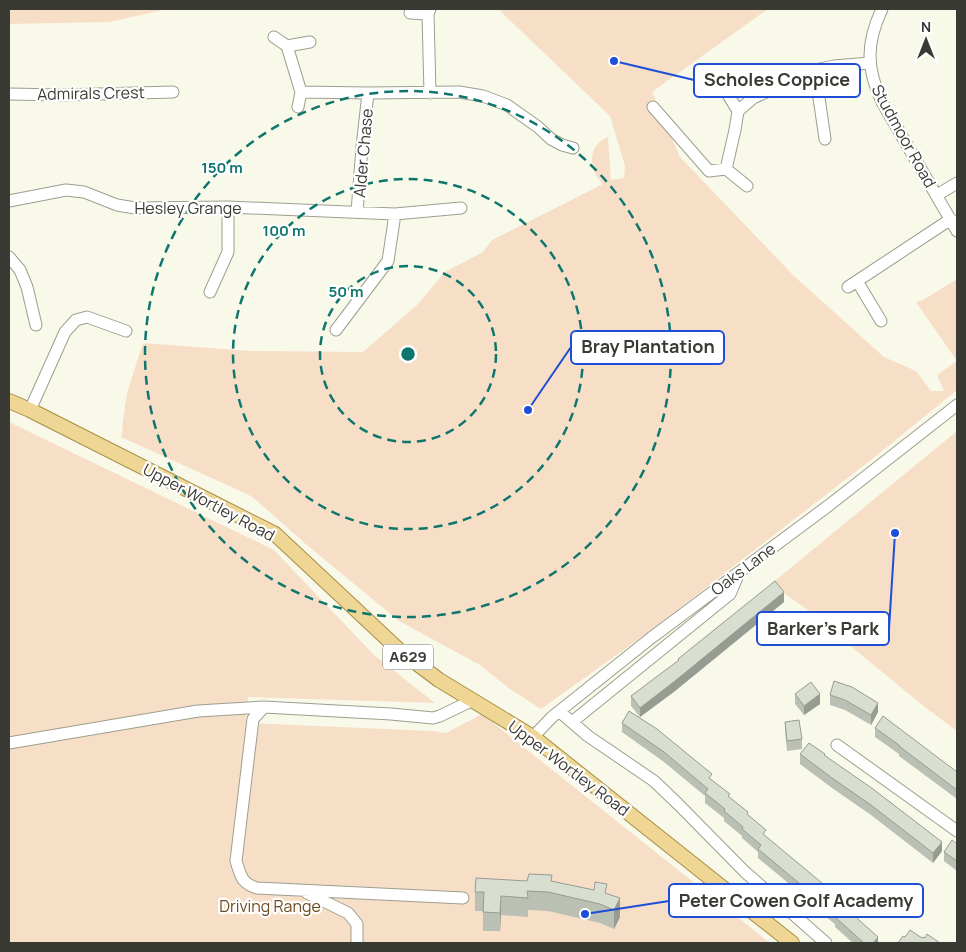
<svg xmlns="http://www.w3.org/2000/svg" width="966" height="952" font-family="Manrope,sans-serif">
<style>
.green{fill:#f7dfc7}
.lines{fill:none;stroke-linecap:round;stroke-linejoin:round}
.minor-casing{stroke:#9d9e8f;stroke-width:13}
.major-casing{stroke:#a88e45;stroke-width:16}
.minor{stroke:#fff;stroke-width:11}
.major{stroke:#efd695;stroke-width:14}
.wall{fill:#bac0b4}
.shaded-wall{fill:#979c92}
.building{fill:#d8dfd1;stroke:#979c92}
.ring{fill:none;stroke:#0f766e;stroke-width:2.5;stroke-dasharray:9 6}
.labels{text-anchor:middle;stroke-width:4.5;stroke-linejoin:round;paint-order:stroke}
.shield{fill:#fff;stroke:#757571;stroke-width:1}
.shield-label{font-size:15px;font-weight:bold;fill:#3a3a34}
.street-label{font-size:16px;fill:#3a3a34;stroke:#fff}
.park-label{font-size:16px;fill:#704b1f;stroke:#fff}
.centre{fill:#0f766e;stroke:#fff;stroke-width:2.5}
.ring-label{font-size:15px;text-anchor:middle;font-weight:bold;fill:#0f766e;stroke:#fff;stroke-width:4.5;stroke-linejoin:round;paint-order:stroke}
.leader{fill:none;stroke:#1d4ed8;stroke-width:2}
.callout-dot{fill:#1d4ed8;stroke:#fff;stroke-width:2}
.callout{fill:#fff;stroke:#1d4ed8;stroke-width:2}
.callout-label{font-size:18px;text-anchor:middle;font-weight:bold;fill:#3a3a34}
</style>
<rect width="100%" height="100%" fill="#f8f9e9"/>
<path class="green" d="M9 9H168L109 22 9 24Z
M498 9H768L652 92 680 157 794 276 884 357 916 371 931 391H944L937 375 957 361 916 302 923 300 957 279V390L876 456 646 634 541 709 510 689 480 665 399 621 308 546 255 499 247 494 121 437 123 429 122 427 127 393 143 343 249 351 363 352 418 304 445 272 483 252 492 240 603 184C588 170 587 145 608 137L611 180 624 178 625 166 610 116Z
M9 422 274 550 374 655 435 703 248 697 246 723 433 731 446 733 482 714 770 943H9Z
M957 431V731L926 708 842 639 822 620 771 584Z"/>
<g class="lines">
<defs>
<path id="minor" d="M882 9C866 43 866 68 882 102L957 231
M410 13 428 14 430 9
M428 14 430 93
M274 37 287 46 310 42
M287 46 301 92 368 93 459 92 483 96 507 105 538 127 551 139 562 145 573 148
M815 70 825 139
M719 80 738 111
M9 94 62 95 173 92
M298 107 301 92
M653 107 709 171 726 169
M747 186 726 169 735 130 738 111 753 98 815 70 834 66 870 63
M937 195 957 183
M9 201 66 190 84 192 117 205 135 208 228 207 395 214 461 208
M357 212 362 147 368 93
M9 257 20 270 27 287 36 325
M857 281 881 321
M848 287 951 219
M210 292 228 252V207
M336 330 388 261 395 214
M30 410 65 332 76 320 87 317 126 331
M264 707 253 719 236 861C241 876 241 883 257 888L463 898
M560 712 588 736 654 781 678 804 745 872 826 943
M572 722 730 594 739 573
M533 737 552 717 651 638 828 506 957 405
M9 743 198 711 264 707 391 714 433 718 440 716 473 700
M837 745 957 831
M307 893 348 913 357 924V943"/>
<path id="major" d="M9 401 30 410 275 534 399 650 439 680 533 737 792 943"/>
</defs>
<use href="#minor" class="minor-casing"/>
<use href="#major" class="major-casing"/>
<use href="#minor" class="minor"/>
<use href="#major" class="major"/>
</g>
<path class="wall" d="M784 602 675 691 640 717 631 706V696L678 661V659Z
M795 694 820 704 804 715 795 704Z
M830 695 878 712 871 725 845 710 830 705Z
M785 722 802 739V749L787 751 785 731Z
M622 723 712 780 748 816 766 837 822 886 878 943H853L835 927V924L817 910V907L758 858V852L742 838V836L724 821V818L705 803V796L664 762 622 732Z
M875 728 957 772V799L899 756V754L875 737Z
M800 754 825 756 942 851 933 863 871 815 832 788 800 764Z
M957 844V871L944 861V852Z
M527 881H552L607 894 620 917 614 929 600 923 548 911 528 910V917L501 915 500 931H483V911H475V892Z"/>
<path class="shaded-wall" d="M784 592V602L675 691 640 717V708Z
M820 694V704L804 715V706Z
M878 703V712L871 725V715Z
M942 842V851L933 863V853Z
M501 896V915L500 931V913Z
M620 898V917L614 929V910Z
M878 937V943H873Z"/>
<path class="building" d="M775 581 784 592 675 681 640 708 631 696 679 660 678 659Z
M834 681 852 687 878 703 871 715 845 700 830 695Z
M811 682 820 694 804 706 795 694Z
M629 711 657 729 712 774 709 778 730 794 728 796 748 812 747 814 766 830 763 834 822 883 821 885 842 902 840 903 878 937 873 943H864L835 917 836 916 817 900 818 899 758 849 761 845 742 829 743 827 724 811 725 809 705 793 708 789 664 752 622 723Z
M883 716 957 772V790L899 746V745L875 728Z
M799 720 802 739 787 741 785 722Z
M809 743 825 754 824 755 873 789 942 842 933 853 871 805 832 778 800 754Z
M952 840 957 844V861L944 852Z
M529 874 552 875 551 881 594 890 595 882 607 884 605 893 620 898 614 910 600 904 548 892 527 891 528 898 501 896 500 913 483 912 484 892H475L476 878 527 881Z
M910 930 922 938 923 937 925 938 927 934 940 943H898L903 936 905 937Z"/>
<g class="ring">
<circle cx="408" cy="354" r="88"/>
<circle cx="408" cy="354" r="175"/>
<circle cx="408" cy="354" r="263"/>
</g>
<g class="labels">
<rect class="shield" x="383" y="644.5" width="50" height="25" rx="4"/>
<g class="shield-label">
<text x="408" y="662">A629</text>
</g>
<g class="street-label">
<text transform="translate(91 93) rotate(-1)" y="6">Admirals Crest</text>
<text transform="translate(904 136) rotate(61)" y="6">Studmoor Road</text>
<text transform="translate(363 153) rotate(-85)" y="6">Alder Chase</text>
<text x="188" y="214">Hesley Grange</text>
<text transform="translate(209 502) rotate(28)" y="6">Upper Wortley Road</text>
<text transform="translate(743 569) rotate(-37)" y="6">Oaks Lane</text>
<text transform="translate(569 768) rotate(37)" y="6">Upper Wortley Road</text>
</g>
<g class="park-label">
<text x="270" y="912">Driving Range</text>
</g>
</g>
<circle cx="408" cy="354" r="8" class="centre"/>
<g class="ring-label">
<text x="222" y="173">150 m</text>
<text x="284" y="236">100 m</text>
<text x="346" y="297">50 m</text>
</g>
<path class="leader" d="M614 61L694 80M528 410L571 347M895 533L889 629M585 914L669 901"/>
<g class="callout-dot">
<circle cx="614" cy="61" r="5"/>
<circle cx="528" cy="410" r="5"/>
<circle cx="895" cy="533" r="5"/>
<circle cx="585" cy="914" r="5"/>
</g>
<g class="callout">
<rect x="694" y="64" width="166" height="33" rx="5"/>
<rect x="571" y="331" width="153" height="33" rx="5"/>
<rect x="757" y="612" width="132" height="33" rx="5"/>
<rect x="669" y="884" width="254" height="33" rx="5"/>
</g>
<g class="callout-label">
<text x="777" y="86">Scholes Coppice</text>
<text x="648" y="353">Bray Plantation</text>
<text x="823" y="635">Barker's Park</text>
<text x="796" y="907">Peter Cowen Golf Academy</text>
</g>
<rect width="966" height="952" fill="none" stroke="#3a3a34" stroke-width="20"/>
<g transform="translate(926 40)" stroke="#ffffff" stroke-width="4" paint-order="stroke">
<path d="M0-4L9 19L0 12L-9 19Z" fill="#3a3a34"/>
<text y="-8" font-size="14" font-weight="bold" text-anchor="middle" fill="#3a3a34">N</text>
</g>
</svg>
